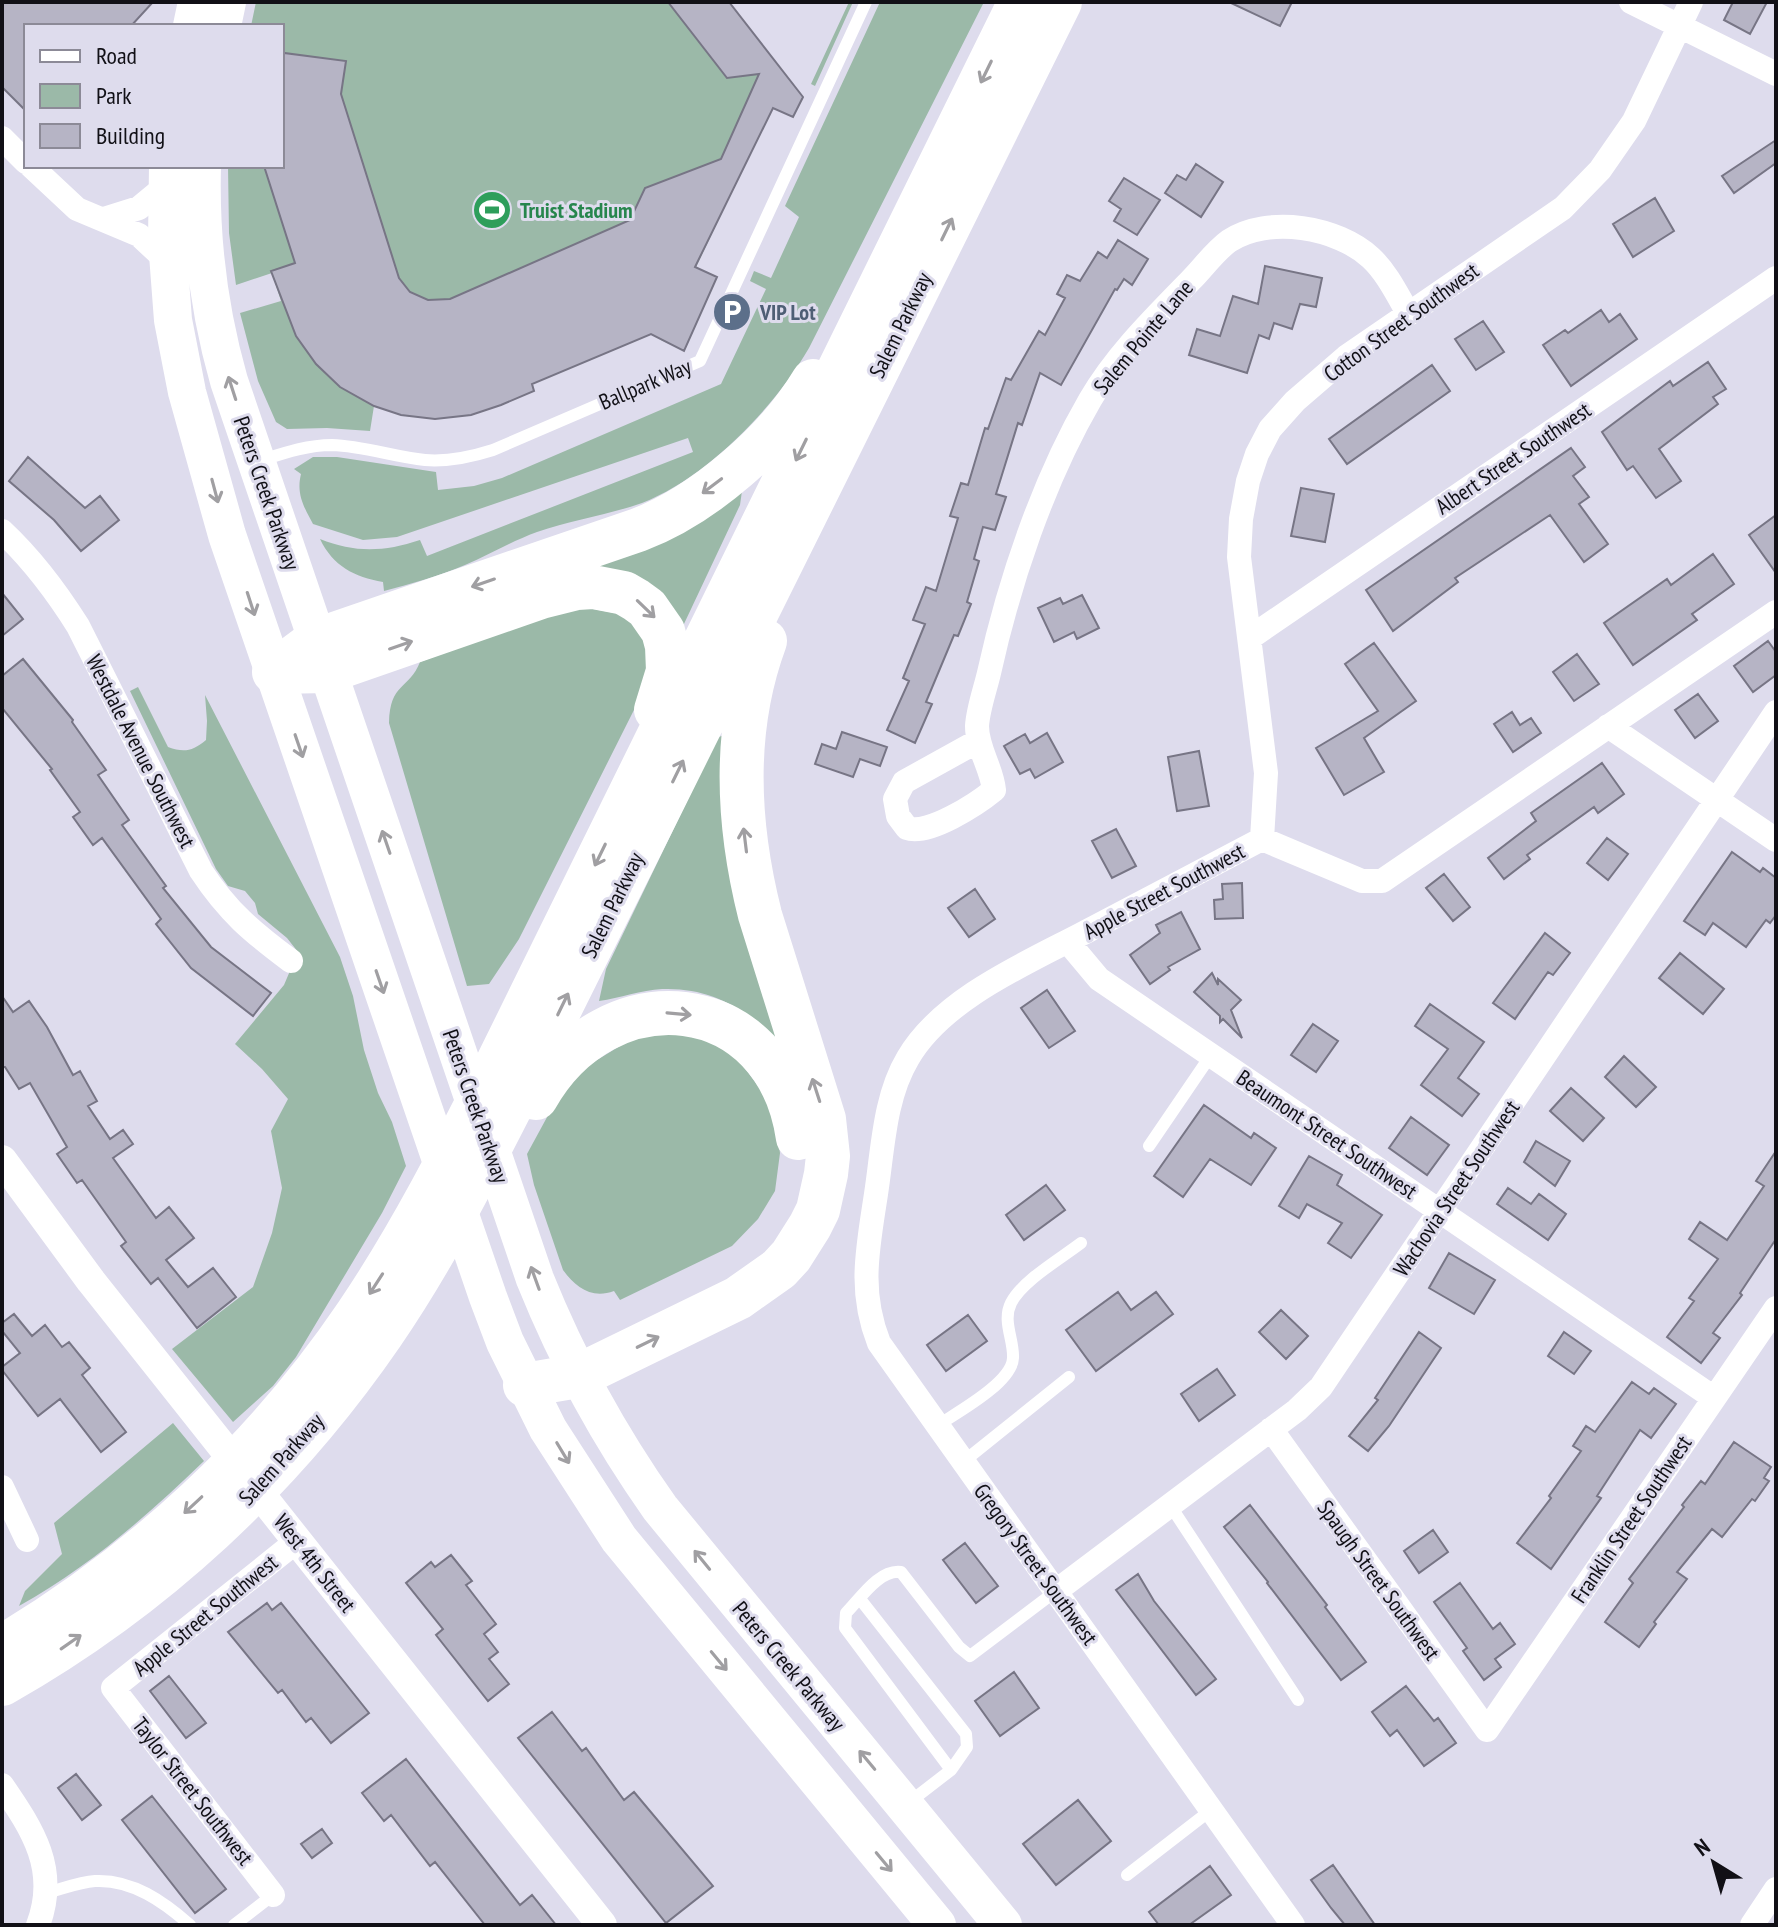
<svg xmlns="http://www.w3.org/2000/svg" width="1778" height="1927" font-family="'PT Sans Narrow',sans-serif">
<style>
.green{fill:#9bb9a8}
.building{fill:#b6b4c5;stroke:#777585;stroke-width:2}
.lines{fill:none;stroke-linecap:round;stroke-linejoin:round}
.service{stroke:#fff;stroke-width:12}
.minor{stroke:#fff;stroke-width:24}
.tertiary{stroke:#fff;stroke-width:30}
.primary{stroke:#fff;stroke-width:38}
.motorway{stroke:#fff;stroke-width:44}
.oneway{stroke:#a09fa2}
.labels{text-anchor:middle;stroke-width:6;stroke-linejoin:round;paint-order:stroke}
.leisure-label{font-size:22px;font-weight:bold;fill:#27864d;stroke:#dedced;text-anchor:start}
.service-label{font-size:22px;font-weight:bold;fill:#4e5e75;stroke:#dedced;text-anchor:start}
.street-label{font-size:22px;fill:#111016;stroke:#dedced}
</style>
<rect width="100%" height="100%" fill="#dedced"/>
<path class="green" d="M256 2H729L787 77 696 267 717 277 684 351 661 340 666 328 532 384 534 391C473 417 439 428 374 406L370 431 327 428 287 429 276 422 258 381 240 313 281 301 272 273 236 285 229 233 228 166H282V26H251Z
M849 2H853L815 86 811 84Z
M880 2H984L809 348C775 407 707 478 642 503 608 515 571 520 537 532 512 541 489 555 465 565 439 576 411 584 384 591L383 582C354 577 333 566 320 539 355 553 384 552 420 540L427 556 693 452 688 438 397 537 363 540 313 524C304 507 296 494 301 474L294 469 313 457H337L436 472 438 490 474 486 502 478 721 384 766 289 750 281 754 271 771 278 799 217 785 206Z
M742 491 740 505 675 643 601 579 598 560Z
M571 605 631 616C651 642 652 654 646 686L519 939 489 984 467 986 389 723C390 682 409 690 420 662Z
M138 687 168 747C184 753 193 751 206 740L207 721 205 695 340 957 353 996 364 1050 378 1093 392 1122 406 1166 382 1213 296 1357 273 1386 233 1422 172 1349 253 1287 272 1233 282 1188 271 1131 288 1099 262 1069 235 1044 284 985 298 952 287 938 258 914 255 903 245 891 228 886 216 869 130 691Z
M733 733 783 1048C751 1011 713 987 662 989 641 990 620 998 599 1001L606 969 718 737Z
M654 1025 724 1040 773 1106 780 1153 775 1191 758 1219 732 1246 620 1300 614 1291C592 1299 576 1288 563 1270L534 1185 527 1154 552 1108 584 1068Z
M173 1423 204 1461C147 1516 89 1567 19 1606L25 1591 62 1554 54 1523Z"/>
<path class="building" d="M2 2H153L131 26H26V111L2 87Z
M668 2H729L803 97 793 117 773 108 695 267 717 277 684 351 651 334 532 384 534 391 501 405 471 415 435 419 401 415 374 406 340 387 316 364 296 336 271 271 295 263 264 166H282L284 53 346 61 341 94 399 278 410 292 428 300 450 299 630 220 645 188 721 159 759 74 727 78Z
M1229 2H1292L1280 26Z
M1733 2H1767L1750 34 1724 20Z
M1776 140V163L1734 193 1722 176Z
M1196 164 1223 182 1201 217 1165 193 1177 175 1186 180Z
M1124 178 1160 200 1137 235 1114 221 1121 209 1109 201Z
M1655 198 1674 231 1633 257 1613 224Z
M1118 240 1148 259 1132 285 1124 279 1117 290 1115 289 1061 385 1040 373 1022 425 1018 423 996 494 1006 497 995 530 983 527 974 559 979 561 967 602 971 604 958 636 954 635 926 702 932 704 915 743 887 730 909 681 903 678 925 624 913 620 926 587 936 591 958 518 950 516 961 483 968 485 985 428 988 429 1006 378 1011 380 1039 331 1045 335 1065 298 1057 294 1067 275 1080 281 1098 252 1107 258Z
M1265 266 1322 278 1316 307 1300 304 1292 329 1274 323 1269 339 1259 335 1247 373 1189 355 1197 329 1220 336 1233 296 1258 304Z
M1601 310 1609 322 1620 314 1637 339 1571 386 1543 345 1565 330 1568 333Z
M1483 321 1504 352 1476 370 1455 339Z
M1708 362 1726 389 1713 397 1718 404 1659 449 1681 481 1656 498 1633 466 1627 470 1602 432 1670 381 1673 386Z
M1432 365 1450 391 1347 464 1329 439Z
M1571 448 1585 467 1573 476 1589 497 1579 504 1608 544 1584 562 1550 515 1455 578 1458 582 1393 631 1366 590Z
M28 457 85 508 100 496 119 520 81 551 54 520 9 481Z
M1301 488 1334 494 1325 542 1291 536Z
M1776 515V573L1749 535Z
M1713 554 1734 584 1692 614 1697 620 1633 665 1604 623 1667 579 1671 585Z
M2 593 23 619 2 636Z
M1082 595 1099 628 1077 639 1074 632 1054 642 1038 608 1060 598 1063 604Z
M1768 641 1776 652V675L1753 692 1734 666Z
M1374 643 1416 701 1364 738 1384 772 1344 795 1316 748 1378 711 1345 664Z
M1577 654 1599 684 1574 701 1553 672Z
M23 659 73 720 72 722 106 770 98 775 129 820 122 825 166 886 163 888 211 947 271 993 253 1016 191 968 156 924 161 919 102 838 93 845 73 817 80 812 50 770 52 769 2 708V676Z
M1698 694 1718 721 1695 738 1675 710Z
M1512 712 1520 725 1531 718 1541 733 1513 752 1494 724Z
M842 732 887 747 880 766 860 759 853 777 815 764 822 744 836 749Z
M1047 733 1063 762 1035 778 1030 769 1020 774 1004 746 1025 734 1030 743Z
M1199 751 1209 806 1177 811 1168 757Z
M1602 763 1624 794 1598 813 1594 807 1527 855 1530 859 1504 879 1488 858 1536 821 1531 813Z
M1116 829 1136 866 1112 878 1092 841Z
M1607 838 1628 854 1608 880 1587 863Z
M1732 852 1760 872 1763 868 1776 878V915L1770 923 1766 920 1746 947 1713 923 1705 935 1684 921Z
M1444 874 1470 907 1453 921 1426 888Z
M1242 883 1243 918 1215 919 1214 900 1223 899 1222 884Z
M975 889 995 919 969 937 948 908Z
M1181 912 1200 949 1168 967 1170 970 1150 984 1130 955 1160 933 1156 925Z
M1545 933 1570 953 1553 975 1548 972 1515 1019 1493 1003Z
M1680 953 1724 989 1703 1014 1659 978Z
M1212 973 1218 985V979L1241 1000 1231 1010 1242 1038 1223 1019 1220 1022V1016L1194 992Z
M1047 990 1075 1031 1049 1048 1021 1008Z
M2 996 13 1012 29 1001 47 1027 73 1075 80 1071 97 1101 88 1106 110 1139 123 1130 133 1144 113 1158 156 1218 169 1207 194 1238 166 1260 188 1287 213 1268 236 1297 197 1328 158 1278 151 1284 121 1246 126 1242 82 1180 77 1183 57 1154 67 1147 30 1083 19 1089 5 1067H2Z
M1430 1004 1484 1042 1458 1078 1479 1094 1462 1116 1421 1085 1448 1049 1415 1026Z
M1313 1024 1338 1041 1316 1072 1291 1055Z
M1624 1056 1656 1087 1636 1107 1605 1077Z
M1571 1088 1604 1118 1583 1141 1550 1111Z
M1204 1105 1251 1138 1254 1133 1276 1148 1251 1185 1210 1159 1183 1197 1154 1176Z
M1411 1117 1449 1145 1427 1175 1389 1148Z
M1536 1141 1570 1161 1555 1186 1524 1162Z
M1776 1151V1239L1740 1293 1742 1295 1713 1333 1720 1338 1701 1363 1667 1337 1694 1301 1689 1298 1718 1259 1689 1239 1700 1222 1727 1240 1764 1186 1756 1181Z
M1309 1156 1342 1175 1337 1185 1382 1215 1351 1258 1328 1243 1342 1223 1307 1204 1299 1218 1279 1206Z
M1046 1185 1065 1210 1024 1240 1006 1215Z
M1508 1188 1531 1204 1539 1194 1566 1214 1548 1240 1497 1204Z
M1449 1253 1495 1280 1474 1314 1429 1288Z
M1118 1292 1131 1310 1156 1292 1173 1314 1096 1371 1066 1330Z
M1281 1310 1308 1336 1286 1359 1259 1332Z
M14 1314 32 1336 45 1325 62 1347 69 1342 90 1368 82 1375 126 1432 101 1452 60 1399 38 1416 2 1370V1367L20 1353 2 1331V1323Z
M968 1315 987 1341 946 1371 927 1345Z
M1419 1332 1441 1348 1389 1426 1368 1451 1349 1436 1378 1400 1375 1398Z
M1564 1332 1591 1351 1574 1374 1548 1356Z
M1217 1369 1235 1395 1199 1421 1181 1394Z
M1632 1382 1649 1394 1654 1388 1676 1404 1651 1438 1640 1430 1597 1496 1601 1498 1551 1569 1517 1543 1551 1498 1549 1496 1581 1451 1573 1446 1586 1426 1595 1432Z
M1734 1442 1771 1467 1764 1478 1769 1481 1755 1501 1752 1499 1722 1537 1712 1529 1677 1572 1687 1579 1654 1622 1656 1624 1639 1647 1605 1622 1633 1583 1629 1579 1684 1507 1682 1505 1701 1481 1705 1484Z
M1250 1505 1327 1605 1325 1607 1366 1662 1341 1680 1267 1583 1268 1582 1224 1527Z
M1433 1530 1448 1552 1419 1573 1404 1551Z
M965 1543 998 1586 976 1603 943 1560Z
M451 1555 472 1581 466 1585 496 1624 484 1634 498 1652 489 1659 509 1684 488 1701 436 1635 443 1629 406 1583 431 1562 435 1567Z
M1138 1574 1154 1601 1216 1679 1196 1695 1116 1590Z
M1460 1583 1493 1629 1500 1623 1515 1644 1495 1659 1501 1667 1484 1680 1463 1651 1467 1648 1434 1602Z
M267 1603 272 1610 281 1603 369 1713 331 1743 311 1718 306 1722 282 1690 278 1693 228 1632Z
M1014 1672 1039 1708 1000 1736 975 1701Z
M169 1676 206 1723 186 1738 150 1691Z
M1406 1686 1434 1721 1438 1718 1456 1743 1424 1766 1397 1730 1390 1736 1372 1712Z
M552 1712 582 1751 586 1748 624 1800 634 1792 713 1886 666 1923 518 1738Z
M406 1759 520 1905 532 1895 556 1925H485L435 1862 430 1866 391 1815 384 1821 362 1793Z
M76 1774 101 1805 82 1820 58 1788Z
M152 1796 226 1889 195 1913 122 1820Z
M1078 1800 1111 1841 1056 1885 1023 1844Z
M322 1829 332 1843 312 1858 301 1844Z
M1333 1865 1352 1892 1375 1925H1345L1331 1908 1311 1880Z
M1210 1866 1231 1895 1189 1925H1159L1149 1912Z"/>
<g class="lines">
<path class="service" d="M259 461C284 453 307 445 332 445 364 446 394 457 425 460 449 462 471 457 493 450L700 361 866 2
M1149 1146 1211 1055
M937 1426C956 1413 1012 1383 1013 1358 1014 1340 1002 1321 1011 1303 1022 1281 1060 1259 1081 1243
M963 1462 1069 1377
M1170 1505 1298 1700
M860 1599 966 1734 967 1747 951 1770
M907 1804 951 1770 845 1628 846 1613C860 1599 879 1569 901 1572L959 1647 970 1656 1056 1591
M1127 1875 1211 1810
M46 1893C62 1889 79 1882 95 1881 132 1879 164 1902 190 1925
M234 1925 273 1895"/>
<path class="minor" d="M1631 2 1776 74
M2 138 26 162
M31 166 77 209 139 235 167 261
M104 219 139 208 168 184
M2 531C33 560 56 591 78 626L201 871C228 912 252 932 291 961
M1251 637 1776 278
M1608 726 1776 840
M978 741 904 782 895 799 898 816 907 828C928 836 977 804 994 790 992 768 977 749 977 726 978 709 985 690 989 673 1009 582 1043 481 1090 400 1116 355 1155 317 1191 280 1203 268 1215 251 1229 241 1268 215 1338 227 1371 258 1387 273 1397 294 1408 313
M1262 839 1266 773 1239 557 1241 519 1248 481 1257 454 1270 429 1295 401 1346 357 1563 208 1600 170 1634 121 1691 2
M1068 942 1099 979 1714 1398
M1271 1429 1487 1730 1776 1308
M2 1487 27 1540
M1056 1591 1297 1410 1321 1387 1776 712
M2 1785C33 1830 59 1870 38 1925
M273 1895 113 1688 297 1541
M1293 1925 879 1343C858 1290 868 1248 876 1194 883 1149 884 1098 908 1058 944 996 1034 960 1095 927 1151 898 1206 868 1262 839L1362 881H1382L1776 612
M1752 1925 1776 1889"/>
<path class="tertiary" d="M2 1160 91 1281 602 1925"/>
<path class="primary" d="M192 26 197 2
M222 26 227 2
M168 166 167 241 173 320 187 392 227 535 488 1297 505 1342 548 1429 619 1539 937 1925
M202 166C200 239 209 311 229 381L535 1279C568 1361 609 1436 660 1508L1003 1925"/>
<path class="motorway" d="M274 672 317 640 638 530C704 505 777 441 813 381
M274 672 328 671 541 597 577 588 593 587 624 593 636 600 647 608 663 631 667 646 668 671 656 710
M536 1098C607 972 776 987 798 1138
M525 1385 578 1376 738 1298 779 1269 791 1256 810 1226 818 1210 826 1174 828 1156 824 1119 760 915C737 824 732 730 765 641
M2 1647C143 1563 265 1450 357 1314 410 1236 453 1151 496 1066L1020 2
M2 1684C154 1598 283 1478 382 1334 437 1254 480 1167 524 1081L1060 2"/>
</g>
<defs><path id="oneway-shaft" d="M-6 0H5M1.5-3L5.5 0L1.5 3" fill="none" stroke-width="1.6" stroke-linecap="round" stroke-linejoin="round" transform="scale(2)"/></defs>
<g class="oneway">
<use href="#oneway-shaft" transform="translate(986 72) rotate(116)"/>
<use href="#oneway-shaft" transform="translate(947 229) rotate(-64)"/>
<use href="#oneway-shaft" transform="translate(232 388) rotate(-108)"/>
<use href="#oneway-shaft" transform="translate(801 450) rotate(116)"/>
<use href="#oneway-shaft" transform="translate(712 486) rotate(143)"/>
<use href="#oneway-shaft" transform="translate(215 491) rotate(75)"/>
<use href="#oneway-shaft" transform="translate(483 583) rotate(161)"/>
<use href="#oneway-shaft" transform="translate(251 604) rotate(72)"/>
<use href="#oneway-shaft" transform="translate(646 609) rotate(44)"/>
<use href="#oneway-shaft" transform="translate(401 645) rotate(-19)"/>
<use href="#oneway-shaft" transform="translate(299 746) rotate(71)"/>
<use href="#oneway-shaft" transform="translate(678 771) rotate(-64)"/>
<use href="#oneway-shaft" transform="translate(745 840) rotate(-97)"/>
<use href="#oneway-shaft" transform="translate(386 842) rotate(-109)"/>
<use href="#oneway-shaft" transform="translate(600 855) rotate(116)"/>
<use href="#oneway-shaft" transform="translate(380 982) rotate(71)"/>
<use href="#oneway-shaft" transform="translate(563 1004) rotate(-64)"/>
<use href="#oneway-shaft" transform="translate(679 1014) rotate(5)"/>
<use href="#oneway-shaft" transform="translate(816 1090) rotate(-108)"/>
<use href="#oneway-shaft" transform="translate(535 1278) rotate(-110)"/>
<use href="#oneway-shaft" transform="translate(376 1284) rotate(123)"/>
<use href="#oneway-shaft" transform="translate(648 1342) rotate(-26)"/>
<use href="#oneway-shaft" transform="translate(563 1453) rotate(59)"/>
<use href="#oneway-shaft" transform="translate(193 1505) rotate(137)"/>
<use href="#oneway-shaft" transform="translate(702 1560) rotate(-129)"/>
<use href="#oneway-shaft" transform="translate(71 1642) rotate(-35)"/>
<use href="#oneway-shaft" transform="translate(719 1661) rotate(50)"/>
<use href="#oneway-shaft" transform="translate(867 1760) rotate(-130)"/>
<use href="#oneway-shaft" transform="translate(884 1862) rotate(50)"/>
</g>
<defs>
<symbol id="stadium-disc" viewBox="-11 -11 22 22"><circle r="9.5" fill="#2e9e5b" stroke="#dedced"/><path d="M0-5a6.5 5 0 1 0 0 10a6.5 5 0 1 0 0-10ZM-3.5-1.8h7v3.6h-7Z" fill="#fff"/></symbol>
<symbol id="parking-disc" viewBox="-11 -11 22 22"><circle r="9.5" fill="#5c6f8a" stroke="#dedced"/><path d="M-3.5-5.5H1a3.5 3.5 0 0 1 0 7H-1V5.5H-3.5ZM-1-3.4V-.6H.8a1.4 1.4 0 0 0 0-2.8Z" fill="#fff"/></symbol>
</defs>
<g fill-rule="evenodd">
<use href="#stadium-disc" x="470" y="188" width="44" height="44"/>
<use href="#parking-disc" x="710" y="290" width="44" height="44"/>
</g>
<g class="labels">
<g class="leisure-label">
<text x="520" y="218">Truist Stadium</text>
</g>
<g class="service-label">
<text x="760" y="320">VIP Lot</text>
</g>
<g class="street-label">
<text transform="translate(1401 322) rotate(-36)" y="8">Cotton Street Southwest</text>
<text transform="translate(900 325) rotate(-64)" y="8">Salem Parkway</text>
<text transform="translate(1143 337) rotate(-50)" y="8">Salem Pointe Lane</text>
<text transform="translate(645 384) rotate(-23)" y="8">Ballpark Way</text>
<text transform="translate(1513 458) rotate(-34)" y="8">Albert Street Southwest</text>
<text transform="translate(267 493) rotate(71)" y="8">Peters Creek Parkway</text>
<text transform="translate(141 751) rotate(63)" y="8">Westdale Avenue Southwest</text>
<text transform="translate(1164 891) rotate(-28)" y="8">Apple Street Southwest</text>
<text transform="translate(612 905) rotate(-64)" y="8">Salem Parkway</text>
<text transform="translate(476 1106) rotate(71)" y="8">Peters Creek Parkway</text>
<text transform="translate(1327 1134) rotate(34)" y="8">Beaumont Street Southwest</text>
<text transform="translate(1456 1188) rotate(-56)" y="8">Wachovia Street Southwest</text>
<text transform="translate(281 1459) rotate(-48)" y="8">Salem Parkway</text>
<text transform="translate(1631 1519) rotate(-56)" y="8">Franklin Street Southwest</text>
<text transform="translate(315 1563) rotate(52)" y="8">West 4th Street</text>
<text transform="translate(1036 1564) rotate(54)" y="8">Gregory Street Southwest</text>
<text transform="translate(1379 1580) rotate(54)" y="8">Spaugh Street Southwest</text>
<text transform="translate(205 1615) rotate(-39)" y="8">Apple Street Southwest</text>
<text transform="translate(789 1666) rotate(50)" y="8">Peters Creek Parkway</text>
<text transform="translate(193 1791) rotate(52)" y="8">Taylor Street Southwest</text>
</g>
</g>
<rect width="1778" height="1927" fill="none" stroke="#111016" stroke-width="8"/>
<rect x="24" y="24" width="260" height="144" fill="#dedced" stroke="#8c8a97" stroke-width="2"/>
<rect x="40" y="50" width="40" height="12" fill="#ffffff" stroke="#8c8a97" stroke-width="2"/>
<text x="96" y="64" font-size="24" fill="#111016">Road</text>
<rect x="40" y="84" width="40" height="24" fill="#9bb9a8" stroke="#8c8a97" stroke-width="2"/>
<text x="96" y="104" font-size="24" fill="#111016">Park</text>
<rect x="40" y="124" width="40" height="24" fill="#b6b4c5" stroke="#8c8a97" stroke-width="2"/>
<text x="96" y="144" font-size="24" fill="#111016">Building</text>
<g transform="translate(1714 1863) rotate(323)" stroke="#dedced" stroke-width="6" paint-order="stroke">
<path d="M0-6L14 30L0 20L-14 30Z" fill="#111016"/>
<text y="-12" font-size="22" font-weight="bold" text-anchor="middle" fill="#111016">N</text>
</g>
</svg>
